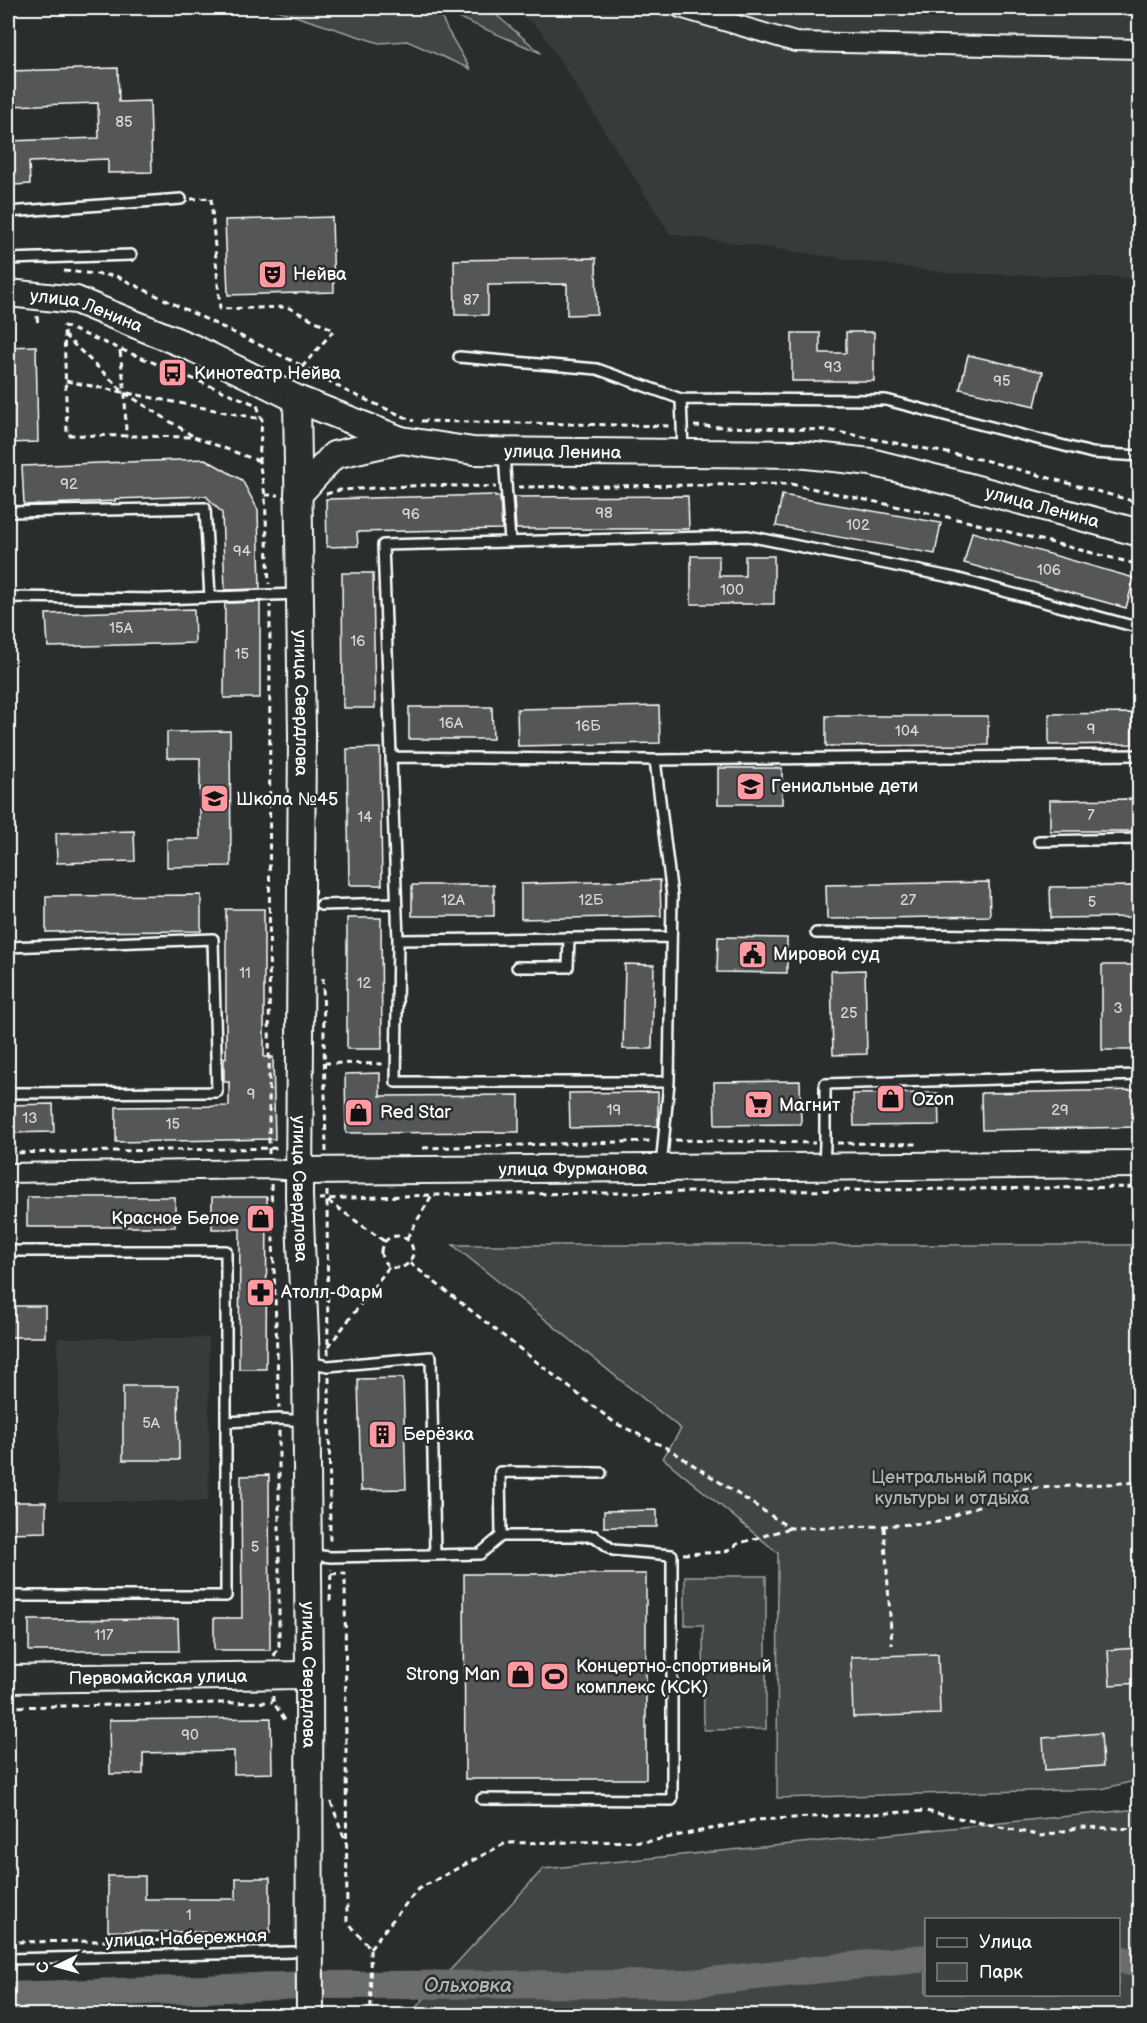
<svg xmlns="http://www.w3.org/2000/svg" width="1147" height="2023" font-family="'Balsamiq Sans',sans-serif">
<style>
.built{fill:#373a3b}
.green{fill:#414445;stroke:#a0a2a2;stroke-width:1.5;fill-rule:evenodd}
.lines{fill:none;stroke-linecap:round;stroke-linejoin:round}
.river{stroke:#6a6c6d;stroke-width:28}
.building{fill:#555758;stroke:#fff;stroke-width:1.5}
.service-casing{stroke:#fff;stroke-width:14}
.minor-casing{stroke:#fff;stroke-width:22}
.secondary-casing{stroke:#fff;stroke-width:30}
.path{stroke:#fff;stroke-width:3;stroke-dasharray:6 4.5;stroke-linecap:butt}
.service{stroke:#2a2d2e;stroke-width:9}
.minor{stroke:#2a2d2e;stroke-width:18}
.secondary{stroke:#2a2d2e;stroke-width:26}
.labels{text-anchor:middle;stroke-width:5;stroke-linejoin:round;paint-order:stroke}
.number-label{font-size:15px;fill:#d4d5d5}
.poi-label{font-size:18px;fill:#fff;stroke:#2a2d2e;text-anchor:start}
.street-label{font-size:18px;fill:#fff;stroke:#2a2d2e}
.park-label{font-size:18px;fill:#b3b4b5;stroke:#2a2d2e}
.water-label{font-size:20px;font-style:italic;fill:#b4b6b6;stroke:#2a2d2e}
</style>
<rect width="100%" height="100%" fill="#2a2d2e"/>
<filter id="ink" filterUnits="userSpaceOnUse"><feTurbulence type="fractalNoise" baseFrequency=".0167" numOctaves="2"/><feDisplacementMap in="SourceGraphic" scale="12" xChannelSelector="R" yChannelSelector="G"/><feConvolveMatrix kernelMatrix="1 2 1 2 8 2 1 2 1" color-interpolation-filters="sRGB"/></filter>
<g filter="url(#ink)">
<path class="built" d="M513 8H1139V278L946 273 670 234 541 31Z
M58 1338H209V1501H58Z"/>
<path class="green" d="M270 8H437L448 31 470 69 407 41 379 43Z
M442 8H488L541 53 445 12Z
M453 1245H1139V1780L1101 1789 777 1798 778 1553 663 1458 681 1429Z
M685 1576H766V1729L704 1730 703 1625H685Z
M1139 1809V2015H409L543 1869ZM926 1920H1118V1994H926Z"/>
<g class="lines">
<path class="river" d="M1118 1959 1140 1964
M8 1996 310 1985 682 1984 926 1958"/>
</g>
<path class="building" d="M118 68 119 102 150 101 152 172 108 173V159L29 162 30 184 13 185 12 166H8V141L99 138 98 103 8 106V71Z
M332 217 334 292 228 295 225 220Z
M596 258 597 314 567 315V284L488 285V315H455L454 260Z
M846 332H874V381H792V333H820V353H846Z
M36 346 38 442 8 443V347Z
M968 355 1043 372 1035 406 960 389Z
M205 459 242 480 258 510 260 589 225 590 222 513 206 496 115 499V501L24 505 22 466Z
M495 495V497H500L502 529 357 532 358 546 327 547 326 499Z
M782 495 941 523 935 554 776 526Z
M688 496 689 529H516L514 497Z
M972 532 1134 578 1126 608 964 563Z
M691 556H719V576H745V556H774V604H691Z
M342 573H373L375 708H343Z
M260 602V698H224L225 603Z
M194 609 195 643 48 647 46 614Z
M659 706 660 743 518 746 517 709Z
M409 707H492L493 739H409Z
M1132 713V744L1049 745V714Z
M826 716H988V745L826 746Z
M230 731 231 866 167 867V839H200V758H167V732Z
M380 748 382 885H349L347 749Z
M718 768H782V804H718Z
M1132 799 1133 831H1050V800Z
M134 831 135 861 57 863 56 833Z
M660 880 661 916 521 919V884Z
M989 882 990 916 827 919 826 885Z
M412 885H494V916H412Z
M1133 886 1134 917 1051 918 1050 887Z
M201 895V931L46 932V896Z
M226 909H264V1057H273L275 1139 116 1142V1107L229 1106V1082H224V1058H226Z
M347 918H381L382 1049H347Z
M718 937 787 938V973L717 972Z
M625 964 654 965 652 1049H623Z
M1102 965H1134L1135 1050H1102Z
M865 970 867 1054 833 1055 831 971Z
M380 1073V1096L519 1095V1132L346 1133 345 1074Z
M800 1081 801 1124 715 1125 714 1082Z
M1138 1090 1139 1127 982 1130 981 1093Z
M658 1092V1126L570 1128 569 1093Z
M938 1093 939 1125 854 1126 853 1094Z
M53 1104 54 1132 8 1133V1105Z
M27 1197H175V1227H27Z
M212 1197H267L266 1369H239L240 1229H212Z
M8 1306H45V1337H8Z
M403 1378 406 1489 361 1490 358 1379Z
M123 1386H178L179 1460H123Z
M269 1475 270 1650H214V1618H242L241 1476Z
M8 1502H46V1532L8 1533Z
M657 1510V1527H604V1511Z
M464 1574H646V1779H465Z
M178 1619 179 1651H29V1620Z
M1138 1648 1140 1683 1110 1685 1108 1650Z
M938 1654 940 1714 853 1717 851 1657Z
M271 1718 272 1773 234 1774V1751L143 1753V1774H110L109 1720Z
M1101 1733 1103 1766 1045 1770 1043 1738Z
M108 1876H145V1899H236V1878H270V1933L108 1931Z"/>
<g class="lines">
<defs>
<path id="service" d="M8 212 181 199
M8 259 131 255
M459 357 597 369 681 399 886 400 1092 453 1140 456
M681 399 683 451
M504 454 510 542
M8 512 205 508 210 597
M8 597 160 599 299 594
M391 757 655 760
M1039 841 1140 839
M321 905 396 903
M816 933 1140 937
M398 940 383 545 748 536 955 578 1140 628
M8 947 213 939 217 1092 8 1093
M517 967H568L569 938
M669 1082H396L398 940 671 937
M824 1166 825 1143V1084L1140 1075
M661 1167 669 1082 672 896 655 760 1140 755
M8 1251H226V1422L279 1419 304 1421
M308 1362 328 1366 431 1357 435 1554
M501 1536 500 1472 601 1473
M311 1555 331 1557 480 1554 501 1536H594L613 1550 672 1555V1800L482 1799
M8 1596H226V1422
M8 1959 293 1952"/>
<path id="minor" d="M680 8 795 42 1140 49
M8 1173 269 1169 299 1171"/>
<g id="secondary">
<path id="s1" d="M8 293 76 300 193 348 297 399 401 440 473 451 797 454 871 462 966 486 1140 533"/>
<path id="s2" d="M297 399 302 734 299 1196 306 1361 309 1675 310 2016"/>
<path d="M298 495 334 455 401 440"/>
<path id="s3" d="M299 1171 1140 1164"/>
<path id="s4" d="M8 1679 309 1675"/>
</g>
</defs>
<use href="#service" class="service-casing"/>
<use href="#minor" class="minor-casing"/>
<use href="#secondary" class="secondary-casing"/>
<path class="path" d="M191 199 211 198 220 309 287 307 334 330 303 366 346 391 414 421
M64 271 116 276 303 366
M37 316 38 325
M64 335 125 393 193 436
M120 351 125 393 126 436
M66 381 261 419
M421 421 669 426
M694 426 827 430 984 460 1140 503
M259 461 194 437 67 435 64 326 257 405 262 420 259 461 265 495 269 584
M518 487 791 484 966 521 1140 565
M326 494 340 490 427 485 496 487
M265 495H279
M323 978 326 1152
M324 1063 386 1064
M675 1140 815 1143
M837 1143 920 1144
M423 1148 653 1141
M8 1153 279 1148
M269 1154 270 605
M271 1184 279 1408
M327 1191 328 1356
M319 1199 432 1195 1140 1187
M328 1201 384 1241
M381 1252a16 16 0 1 1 32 0a16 16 0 1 1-32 0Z
M407 1238 432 1195
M410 1263 615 1423 669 1449 790 1528 884 1526 938 1522 1021 1489 1140 1482
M328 1347 389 1267
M329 1377 330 1545
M884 1527 892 1645
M683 1554 725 1552 737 1544 790 1528
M331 1574 345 1573 347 1921 370 1948 371 2016
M330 1601 331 1569
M274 1656 279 1646V1430
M273 1696V1702L287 1723
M8 1707 273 1702
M331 1802 346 1843
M8 1942 198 1940
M370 1948 418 1889 506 1843 651 1841 755 1820 926 1811 1042 1836 1081 1827 1140 1829"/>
<use href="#service" class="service"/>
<use href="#minor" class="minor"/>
<use href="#secondary" class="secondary"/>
</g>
</g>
<defs>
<symbol id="theatre-square" viewBox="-11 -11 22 22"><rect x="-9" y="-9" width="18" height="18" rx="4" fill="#ff9aa2" stroke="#2a2d2e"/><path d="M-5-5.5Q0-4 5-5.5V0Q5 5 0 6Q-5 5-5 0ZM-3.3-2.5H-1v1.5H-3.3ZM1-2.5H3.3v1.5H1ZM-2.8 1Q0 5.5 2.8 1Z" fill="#111"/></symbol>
<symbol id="bus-square" viewBox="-11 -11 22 22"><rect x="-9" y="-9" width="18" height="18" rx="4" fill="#ff9aa2" stroke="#2a2d2e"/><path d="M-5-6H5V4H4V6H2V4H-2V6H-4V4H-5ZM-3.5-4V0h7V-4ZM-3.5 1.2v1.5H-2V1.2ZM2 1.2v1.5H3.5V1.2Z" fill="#111"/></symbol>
<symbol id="school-square" viewBox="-11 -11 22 22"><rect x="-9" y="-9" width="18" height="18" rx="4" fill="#ff9aa2" stroke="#2a2d2e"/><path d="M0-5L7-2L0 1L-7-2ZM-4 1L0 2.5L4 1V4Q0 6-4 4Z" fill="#111"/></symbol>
<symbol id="civic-square" viewBox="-11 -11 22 22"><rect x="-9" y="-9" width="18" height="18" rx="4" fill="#ff9aa2" stroke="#2a2d2e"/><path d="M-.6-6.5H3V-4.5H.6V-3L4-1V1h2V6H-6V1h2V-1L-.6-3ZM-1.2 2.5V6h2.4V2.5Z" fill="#111"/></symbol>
<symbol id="shop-square" viewBox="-11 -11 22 22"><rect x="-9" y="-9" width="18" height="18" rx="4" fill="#ff9aa2" stroke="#2a2d2e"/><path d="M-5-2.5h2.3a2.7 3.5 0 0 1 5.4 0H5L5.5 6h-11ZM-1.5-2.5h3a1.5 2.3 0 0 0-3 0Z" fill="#111"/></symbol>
<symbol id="supermarket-square" viewBox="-11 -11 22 22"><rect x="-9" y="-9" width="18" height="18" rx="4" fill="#ff9aa2" stroke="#2a2d2e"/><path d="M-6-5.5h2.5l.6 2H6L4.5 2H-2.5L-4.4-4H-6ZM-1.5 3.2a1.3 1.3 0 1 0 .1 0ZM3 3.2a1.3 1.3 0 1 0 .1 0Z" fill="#111"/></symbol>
<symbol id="pharmacy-square" viewBox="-11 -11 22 22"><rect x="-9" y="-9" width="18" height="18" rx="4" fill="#ff9aa2" stroke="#2a2d2e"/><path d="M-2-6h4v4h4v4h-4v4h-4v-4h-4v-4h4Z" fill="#111"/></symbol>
<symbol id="building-square" viewBox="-11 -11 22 22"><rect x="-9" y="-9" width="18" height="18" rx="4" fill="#ff9aa2" stroke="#2a2d2e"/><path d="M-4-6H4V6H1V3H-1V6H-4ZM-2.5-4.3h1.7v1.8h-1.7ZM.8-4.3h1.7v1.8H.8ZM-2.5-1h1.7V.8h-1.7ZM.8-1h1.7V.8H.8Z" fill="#111"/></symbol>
<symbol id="stadium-square" viewBox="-11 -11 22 22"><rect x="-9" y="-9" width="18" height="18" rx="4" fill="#ff9aa2" stroke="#2a2d2e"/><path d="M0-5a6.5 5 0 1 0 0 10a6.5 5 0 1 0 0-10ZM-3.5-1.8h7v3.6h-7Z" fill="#111"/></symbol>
</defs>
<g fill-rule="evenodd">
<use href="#theatre-square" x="256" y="258" width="33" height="33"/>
<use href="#bus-square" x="156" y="356" width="33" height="33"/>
<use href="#school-square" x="734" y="770" width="33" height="33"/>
<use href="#school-square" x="198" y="782" width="33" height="33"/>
<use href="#civic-square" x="736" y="938" width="33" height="33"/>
<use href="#shop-square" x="874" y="1082" width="33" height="33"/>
<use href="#supermarket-square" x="742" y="1088" width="33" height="33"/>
<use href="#shop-square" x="342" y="1096" width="33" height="33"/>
<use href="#shop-square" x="244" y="1202" width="33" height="33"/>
<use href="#pharmacy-square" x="244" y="1276" width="33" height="33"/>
<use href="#building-square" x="366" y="1418" width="33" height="33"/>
<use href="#shop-square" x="504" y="1658" width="33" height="33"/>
<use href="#stadium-square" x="538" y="1660" width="33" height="33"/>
</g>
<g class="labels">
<g class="number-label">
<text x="124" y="127">85</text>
<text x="471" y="305">87</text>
<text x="833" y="372">93</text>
<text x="1002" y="386">95</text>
<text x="69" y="489">92</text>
<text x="604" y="518">98</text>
<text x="411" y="519">96</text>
<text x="858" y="530">102</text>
<text x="242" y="556">94</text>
<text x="1049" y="575">106</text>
<text x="732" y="595">100</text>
<text x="121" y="633">15А</text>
<text x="358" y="646">16</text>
<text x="242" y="659">15</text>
<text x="451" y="728">16А</text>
<text x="588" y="731">16Б</text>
<text x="1091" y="734">9</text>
<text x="907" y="736">104</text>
<text x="1091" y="820">7</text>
<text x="365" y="822">14</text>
<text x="453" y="905">12А</text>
<text x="591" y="905">12Б</text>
<text x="908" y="905">27</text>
<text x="1092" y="907">5</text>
<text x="245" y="978">11</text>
<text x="364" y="988">12</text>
<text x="1118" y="1013">3</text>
<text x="849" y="1018">25</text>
<text x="251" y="1099">9</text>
<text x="614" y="1115">19</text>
<text x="1060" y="1115">29</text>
<text x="30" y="1123">13</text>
<text x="173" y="1129">15</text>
<text x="151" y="1428">5А</text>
<text x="255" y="1552">5</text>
<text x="104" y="1640">117</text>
<text x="190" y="1740">90</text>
<text x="189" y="1920">1</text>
</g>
<g class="poi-label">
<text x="293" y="280">Нейва</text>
<text x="194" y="379">Кинотеатр Нейва</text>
<text x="771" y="792">Гениальные дети</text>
<text x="236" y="805">Школа №45</text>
<text x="773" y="960">Мировой суд</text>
<text x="912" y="1105">Ozon</text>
<text x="779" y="1111">Магнит</text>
<text x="380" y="1118">Red Star</text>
<text x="239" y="1224" text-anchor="end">Красное Белое</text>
<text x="281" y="1298">Атолл-Фарм</text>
<text x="403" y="1440">Берёзка</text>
<text x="576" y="1672">Концертно-спортивный<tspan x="576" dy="21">комплекс (КСК)</tspan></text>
<text x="500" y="1680" text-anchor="end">Strong Man</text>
</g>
<g class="street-label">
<text dy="6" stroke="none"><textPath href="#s1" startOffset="81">улица Ленина</textPath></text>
<text dy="6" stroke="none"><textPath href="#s1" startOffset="585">улица Ленина</textPath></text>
<text dy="6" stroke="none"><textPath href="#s1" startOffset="1071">улица Ленина</textPath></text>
<text dy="6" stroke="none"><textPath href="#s2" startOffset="304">улица Свердлова</textPath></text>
<text dy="6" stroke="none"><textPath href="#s3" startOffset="274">улица Фурманова</textPath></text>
<text dy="6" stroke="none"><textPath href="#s2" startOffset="790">улица Свердлова</textPath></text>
<text dy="6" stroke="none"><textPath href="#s2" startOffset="1276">улица Свердлова</textPath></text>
<text dy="6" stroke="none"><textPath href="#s4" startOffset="150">Первомайская улица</textPath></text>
<text transform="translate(186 1938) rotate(-2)" y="6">улица Набережная</text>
</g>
<g class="park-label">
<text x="952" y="1483">Центральный парк<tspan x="952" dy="21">культуры и отдыха</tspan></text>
</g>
<g class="water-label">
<text x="468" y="1992">Ольховка</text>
</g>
</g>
<rect width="1147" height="2023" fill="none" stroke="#2a2d2e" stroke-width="30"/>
<rect x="15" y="15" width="1117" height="1993" fill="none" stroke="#fff" stroke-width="2" filter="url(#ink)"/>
<rect x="925" y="1918" width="195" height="78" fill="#2a2d2e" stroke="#7f8182" stroke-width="1.5"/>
<rect x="937" y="1938" width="30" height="9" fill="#2a2d2e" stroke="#7f8182" stroke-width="1.5"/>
<text x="979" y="1948" font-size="18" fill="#ffffff">Улица</text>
<rect x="937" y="1963" width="30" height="18" fill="#414445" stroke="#7f8182" stroke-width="1.5"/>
<text x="979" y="1978" font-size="18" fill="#ffffff">Парк</text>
<g transform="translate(57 1966) rotate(265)" stroke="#2a2d2e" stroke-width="4.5" paint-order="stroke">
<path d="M0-4.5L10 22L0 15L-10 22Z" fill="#ffffff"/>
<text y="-9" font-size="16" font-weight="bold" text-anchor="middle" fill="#ffffff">С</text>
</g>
</svg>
